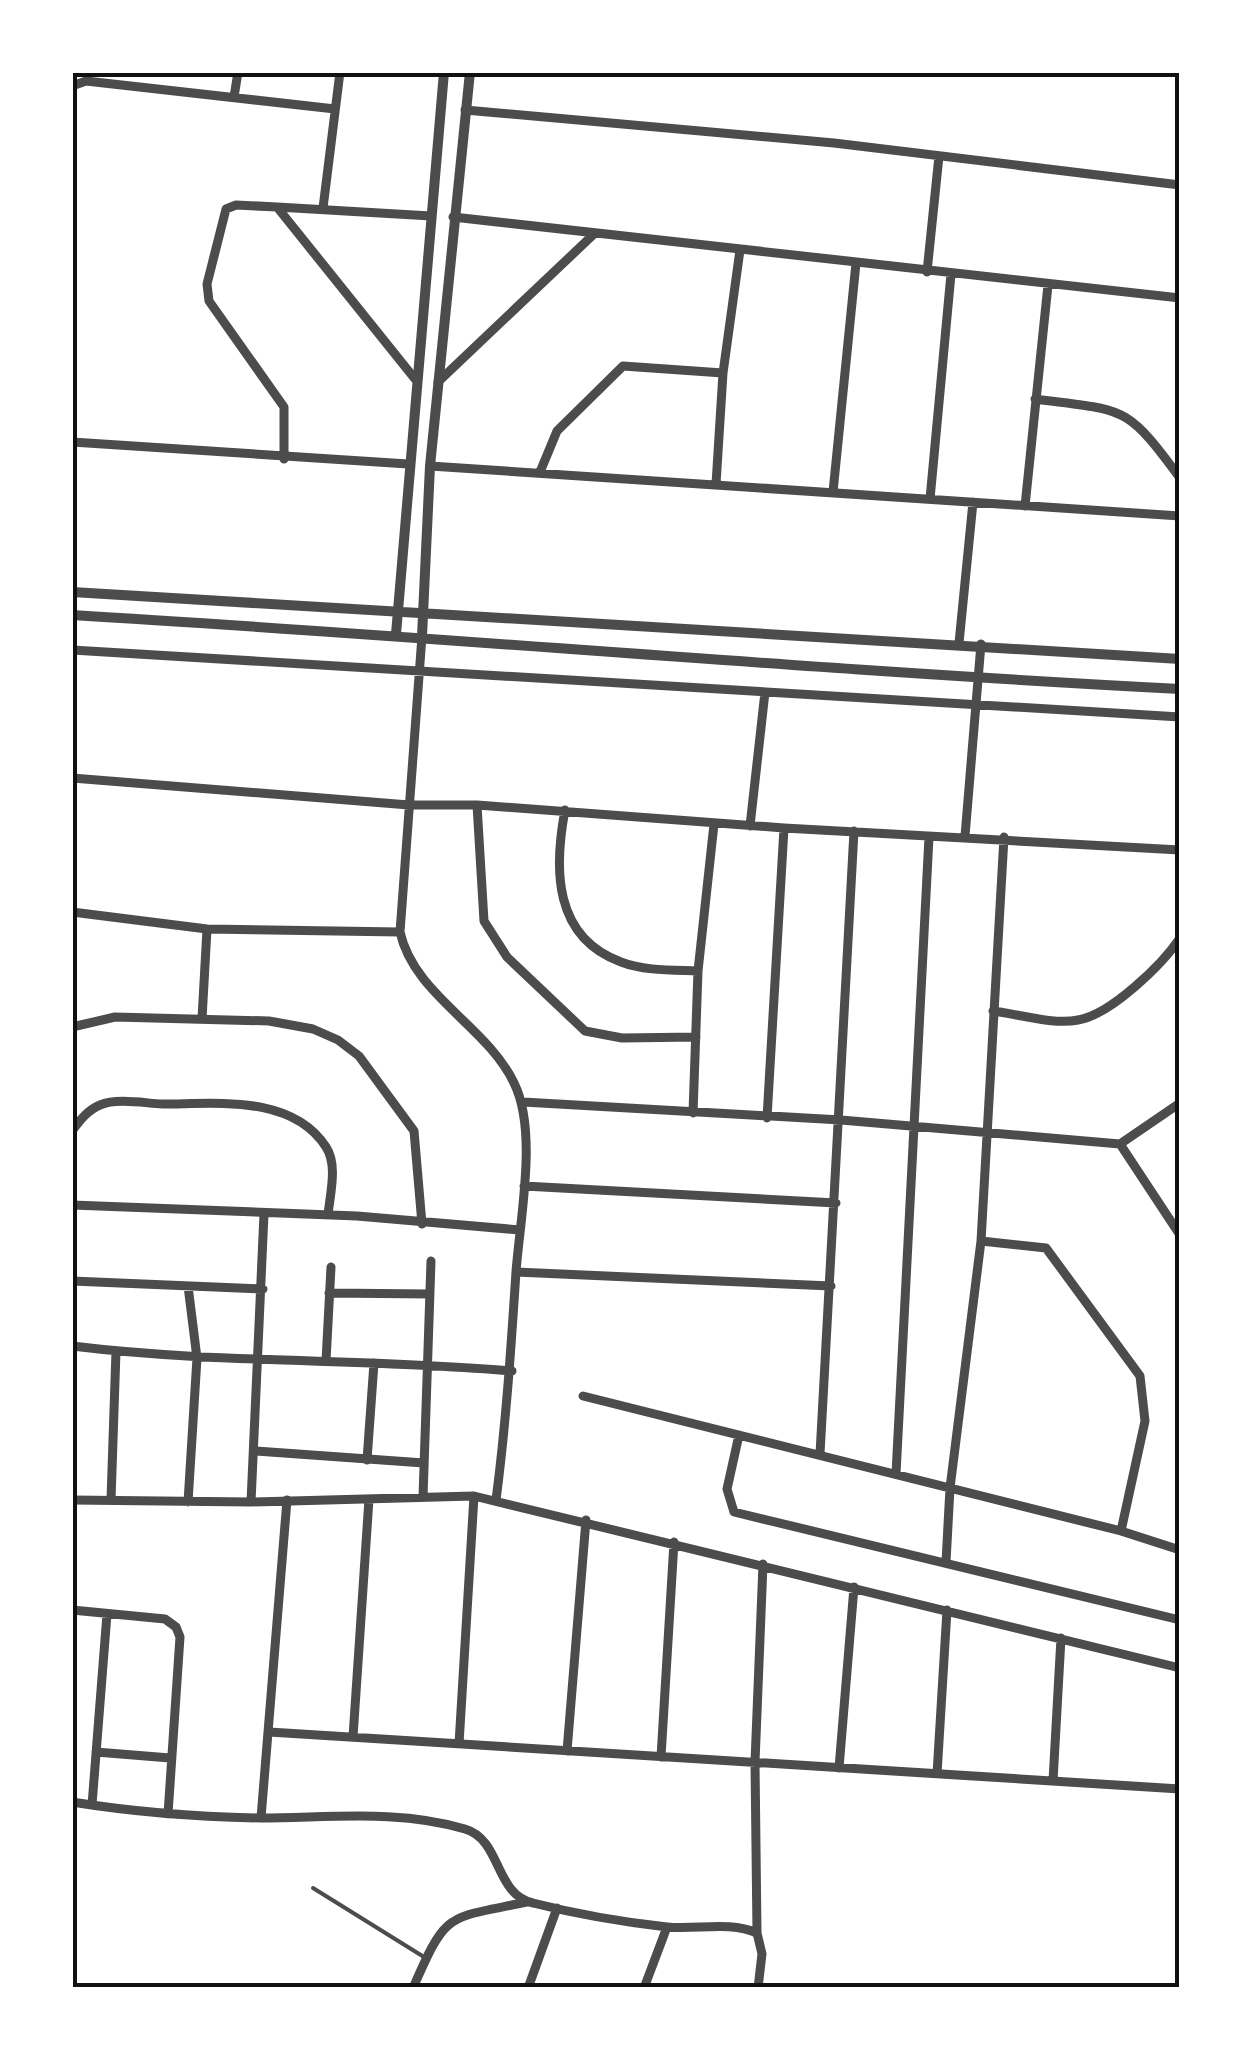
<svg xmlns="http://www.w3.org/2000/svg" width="1252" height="2060" font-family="Ubuntu,sans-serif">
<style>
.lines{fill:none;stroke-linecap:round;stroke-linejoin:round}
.service{stroke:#4c4c4c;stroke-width:4}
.minor{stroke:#4c4c4c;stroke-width:9}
.tertiary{stroke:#4c4c4c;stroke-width:10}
.neatline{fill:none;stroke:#111;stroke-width:4}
</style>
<rect width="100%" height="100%" fill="#fff"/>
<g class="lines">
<path class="service" d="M313 1888 424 1957"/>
<path class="minor" d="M72 86 86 81 335 109
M234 97 238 72
M465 110 834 143 1180 185
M277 207 236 205 226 209 207 284 209 301 284 407V459
M323 208 340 72
M453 217 1180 298
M927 272 939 156
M415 379 277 207 431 216
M438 382 595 233
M1035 399C1125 411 1125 403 1180 478
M72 442 408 464
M430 466 1180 516
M540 472 557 431 623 366 723 373
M716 484 723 373 740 250
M833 492 856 263
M930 499 951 274
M1025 506 1048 285
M422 636 400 932C414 995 487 1026 514 1083 538 1131 520 1218 516 1272 511 1348 506 1424 496 1500
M959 643 973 502
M72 650 1180 717
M72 778 409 805H477L784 828 1180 850
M477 805 484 921 507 957 585 1031 622 1038 696 1037
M565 810C554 868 553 937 621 962 644 971 673 970 698 971
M750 826 765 692
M965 836 981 644
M72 912 207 929 400 932
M993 1011C1018 1014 1053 1025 1078 1020 1110 1015 1162 965 1180 938
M202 1019 207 929
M72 1027 115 1017 269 1021 313 1029 338 1040 359 1056 414 1131 422 1224
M523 1102 841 1120 1120 1144 1180 1103
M693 1113 698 971 714 824
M767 1118 784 828
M72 1131C80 1120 88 1110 100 1105 117 1098 143 1103 162 1104 215 1104 292 1094 326 1147 338 1165 330 1194 328 1215
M1120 1144 1180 1235
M524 1186 836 1203
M72 1205 357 1216 520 1230
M981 1241 1046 1248 1140 1376 1145 1421 1121 1531
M516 1272 831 1286
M72 1281 263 1289
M188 1286 197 1358 188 1502
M329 1293 430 1294
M72 1346C219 1364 365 1358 512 1371
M326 1361 331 1267
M583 1396 1121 1531 1180 1550
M739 1435 727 1489 734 1512 1180 1620
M256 1451 424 1463
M820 1454 854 831
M367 1460 374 1363
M896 1474 929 837
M423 1497 431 1261
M72 1500 251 1502 474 1496 1180 1668
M111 1500 116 1351
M251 1502 264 1214
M946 1562 950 1488 981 1241 1004 837
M72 1610 165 1619 176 1627 180 1637 168 1814
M269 1732 1180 1789
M353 1737 369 1499
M459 1744 474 1496
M567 1751 586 1520
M96 1752 170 1758
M661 1757 674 1542
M839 1768 854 1587
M937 1774 947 1610
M1053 1781 1061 1638
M72 1802C134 1812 199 1817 261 1818 328 1818 399 1809 465 1829 502 1840 494 1894 533 1903 576 1914 623 1922 667 1927 697 1930 729 1921 757 1933L762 1954 758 1988
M92 1805 107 1614
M261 1818 287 1500
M757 1933 755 1762 763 1564
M413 1988C447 1910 446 1919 527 1902
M528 1988 557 1908
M644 1988 667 1927"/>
<path class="tertiary" d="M72 592 1180 659
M72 615C442 637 810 670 1180 689
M396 634 444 72
M422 636 430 466 470 72"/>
</g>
<rect width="1252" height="2060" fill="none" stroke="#ffffff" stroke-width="150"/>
<rect x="75" y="75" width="1102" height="1910" class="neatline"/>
</svg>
